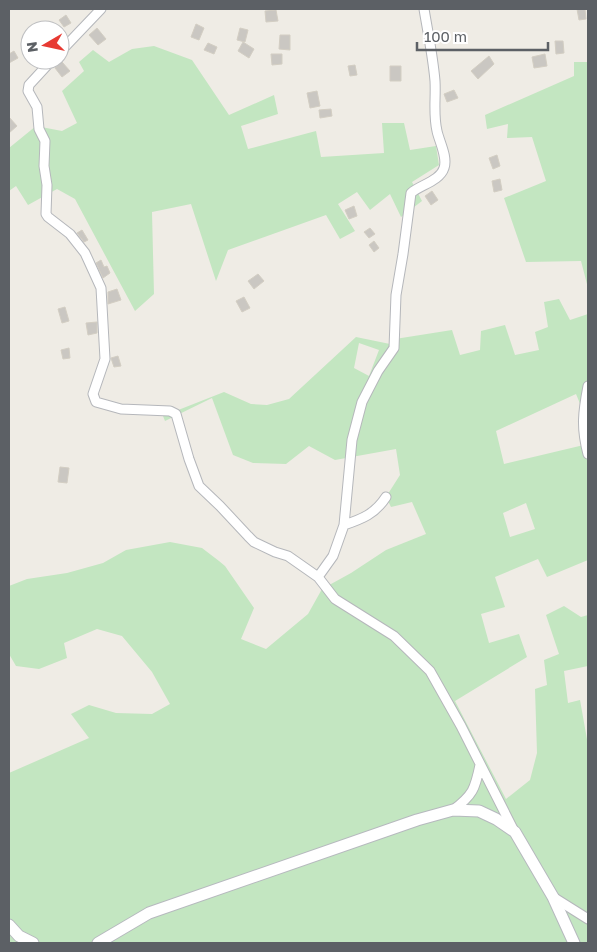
<svg xmlns="http://www.w3.org/2000/svg" width="597" height="952" font-family="'Golos Text',sans-serif">
<style>
.green{fill:#c3e6c1;fill-rule:evenodd}
.building{fill:#cac7c2;stroke:#d3cec3}
.lines{fill:none;stroke-linecap:round;stroke-linejoin:round}
.street-casing{stroke:#b5b7bb;stroke-width:11}
.secondary-casing{stroke:#b6b9be;stroke-width:13}
.street{stroke:#fff;stroke-width:9}
.secondary{stroke:#fff;stroke-width:11}
</style>
<rect width="100%" height="100%" fill="#efece5"/>
<path class="green" d="M154 46 192 60 229 115 274 95 278 114 241 126 248 149 316 131 321 157 384 153 382 123H404L410 150 436 146 439 165 412 182 422 201 401 217 390 194 370 210 357 192 338 204 355 231 340 239 326 215 228 250 216 281 191 204 152 212 154 294 135 311 75 199 57 189 28 205 16 186 9 191V148L36 126 62 131 77 123 62 91 84 71 79 62 93 50 109 62 132 49Z
M574 62H588V288L581 261 526 262 504 198 546 181 532 137 507 138 508 124 487 129 485 115 574 76Z
M559 299 570 320 588 314V423L576 394 496 431 504 464 588 444V560L547 577 538 559 495 577 505 607 481 614 489 643 519 634 527 657 455 701 506 799 530 780 537 753 535 689 547 685 544 660 559 654 546 615 564 606 581 617 588 615V666L564 671 568 703 580 700 588 745V943H9V773L89 738 71 714 89 705 116 713 152 714 170 704 152 672 122 636 97 629 64 643 67 658 39 669 16 666 9 654V586L27 579 67 573 103 563 126 550 170 542 202 548 219 561 225 566 254 608 241 639 266 649 308 614 322 589 351 573 386 550 426 534 412 502 391 507 386 497 400 475 396 449 335 460 309 446 286 464 253 463 233 455 212 398 165 421 163 416 224 392 251 404 267 405 289 399 356 337 390 344 395 339 452 330 460 355 480 350 481 331 505 325 515 355 539 350 535 332 548 327 544 302ZM359 343 379 350 369 376 354 368ZM526 503 535 529 510 537 503 513Z"/>
<path class="building" d="M577 9H585L586 19 579 20Z
M276 10 278 21 266 22 265 11Z
M66 15 71 23 64 27 59 20Z
M196 24 204 28 199 40 191 37Z
M97 28 106 39 98 45 89 35Z
M240 28 248 30 245 42 237 40Z
M280 35H290V50L279 49Z
M555 41H563L564 53 556 54Z
M243 42 254 49 249 58 238 51Z
M208 43 217 47 214 54 204 50Z
M14 51 18 58 9 63V54Z
M271 54H282V64L272 65Z
M545 54 547 66 534 68 532 57Z
M489 56 494 64 478 79 471 71Z
M62 62 70 71 62 77 55 68Z
M355 65 357 75 350 76 348 66Z
M390 66H401V81H390Z
M454 90 458 98 447 102 444 94Z
M317 91 320 106 310 108 307 93Z
M331 109 332 116 320 118 319 110Z
M9 117 17 126 9 133Z
M497 155 500 166 493 169 489 158Z
M500 179 502 190 494 192 492 181Z
M432 191 438 200 431 205 425 196Z
M354 206 357 216 349 219 345 210Z
M370 228 375 234 369 238 364 232Z
M82 230 88 240 84 242 77 233Z
M374 241 379 248 374 252 369 245Z
M101 260 104 267 107 266 110 273 103 278 96 263Z
M258 274 264 281 254 289 248 281Z
M117 289 121 300 108 304V292Z
M244 297 250 308 242 312 236 301Z
M65 307 69 321 62 323 58 309Z
M97 322V333L88 335 86 323Z
M69 348 70 358 63 359 61 350Z
M118 356 121 366 114 367 111 358Z
M60 467 69 468 67 483 58 482Z"/>
<g class="lines">
<defs>
<path id="street" d="M60 52 101 9
M52 60 29 85 28 91 37 107 39 129 45 141 44 166 47 185 46 214 48 217 70 234 85 253 101 288 105 359 93 394 96 402 121 409 170 411 176 414 189 459 199 486 220 506 248 536 254 542 275 552 288 556 318 577 335 599 394 636 430 671 461 726 514 831
M588 386C583 412 581 428 588 454
M344 525C362 519 375 514 386 497
M318 577 333 556 344 525 352 440 362 402 378 371 394 348 396 295 403 254 411 193C420 185 440 181 444 168 448 157 439 141 437 131 433 114 436 98 435 81 433 57 428 33 424 9
M453 810C473 795 475 789 480 765
M553 897 588 919"/>
<path id="secondary" d="M9 925 19 936 33 943
M98 943 149 913 417 820 453 810 479 811 496 819 515 832 553 897 574 943"/>
</defs>
<use href="#street" class="street-casing"/>
<use href="#secondary" class="secondary-casing"/>
<use href="#street" class="street"/>
<use href="#secondary" class="secondary"/>
</g>
<rect width="597" height="952" fill="none" stroke="#5c6065" stroke-width="20"/>
<g transform="translate(45 45) rotate(261)"><circle r="24" fill="#ffffff" stroke="#bebfc1"/>
<path d="M0-4L9 19L0 12L-9 19Z" fill="#e73a32"/>
<text y="-8" font-size="14" font-weight="bold" text-anchor="middle" fill="#5c6065">N</text>
</g>
<path d="M417 42v8h131v-8" fill="none" stroke="#5c6065" stroke-width="2.5"/>
<text x="424" y="42" font-size="15" fill="#5c6065" stroke="#ffffff" stroke-width="4" paint-order="stroke">100 m</text>
</svg>
